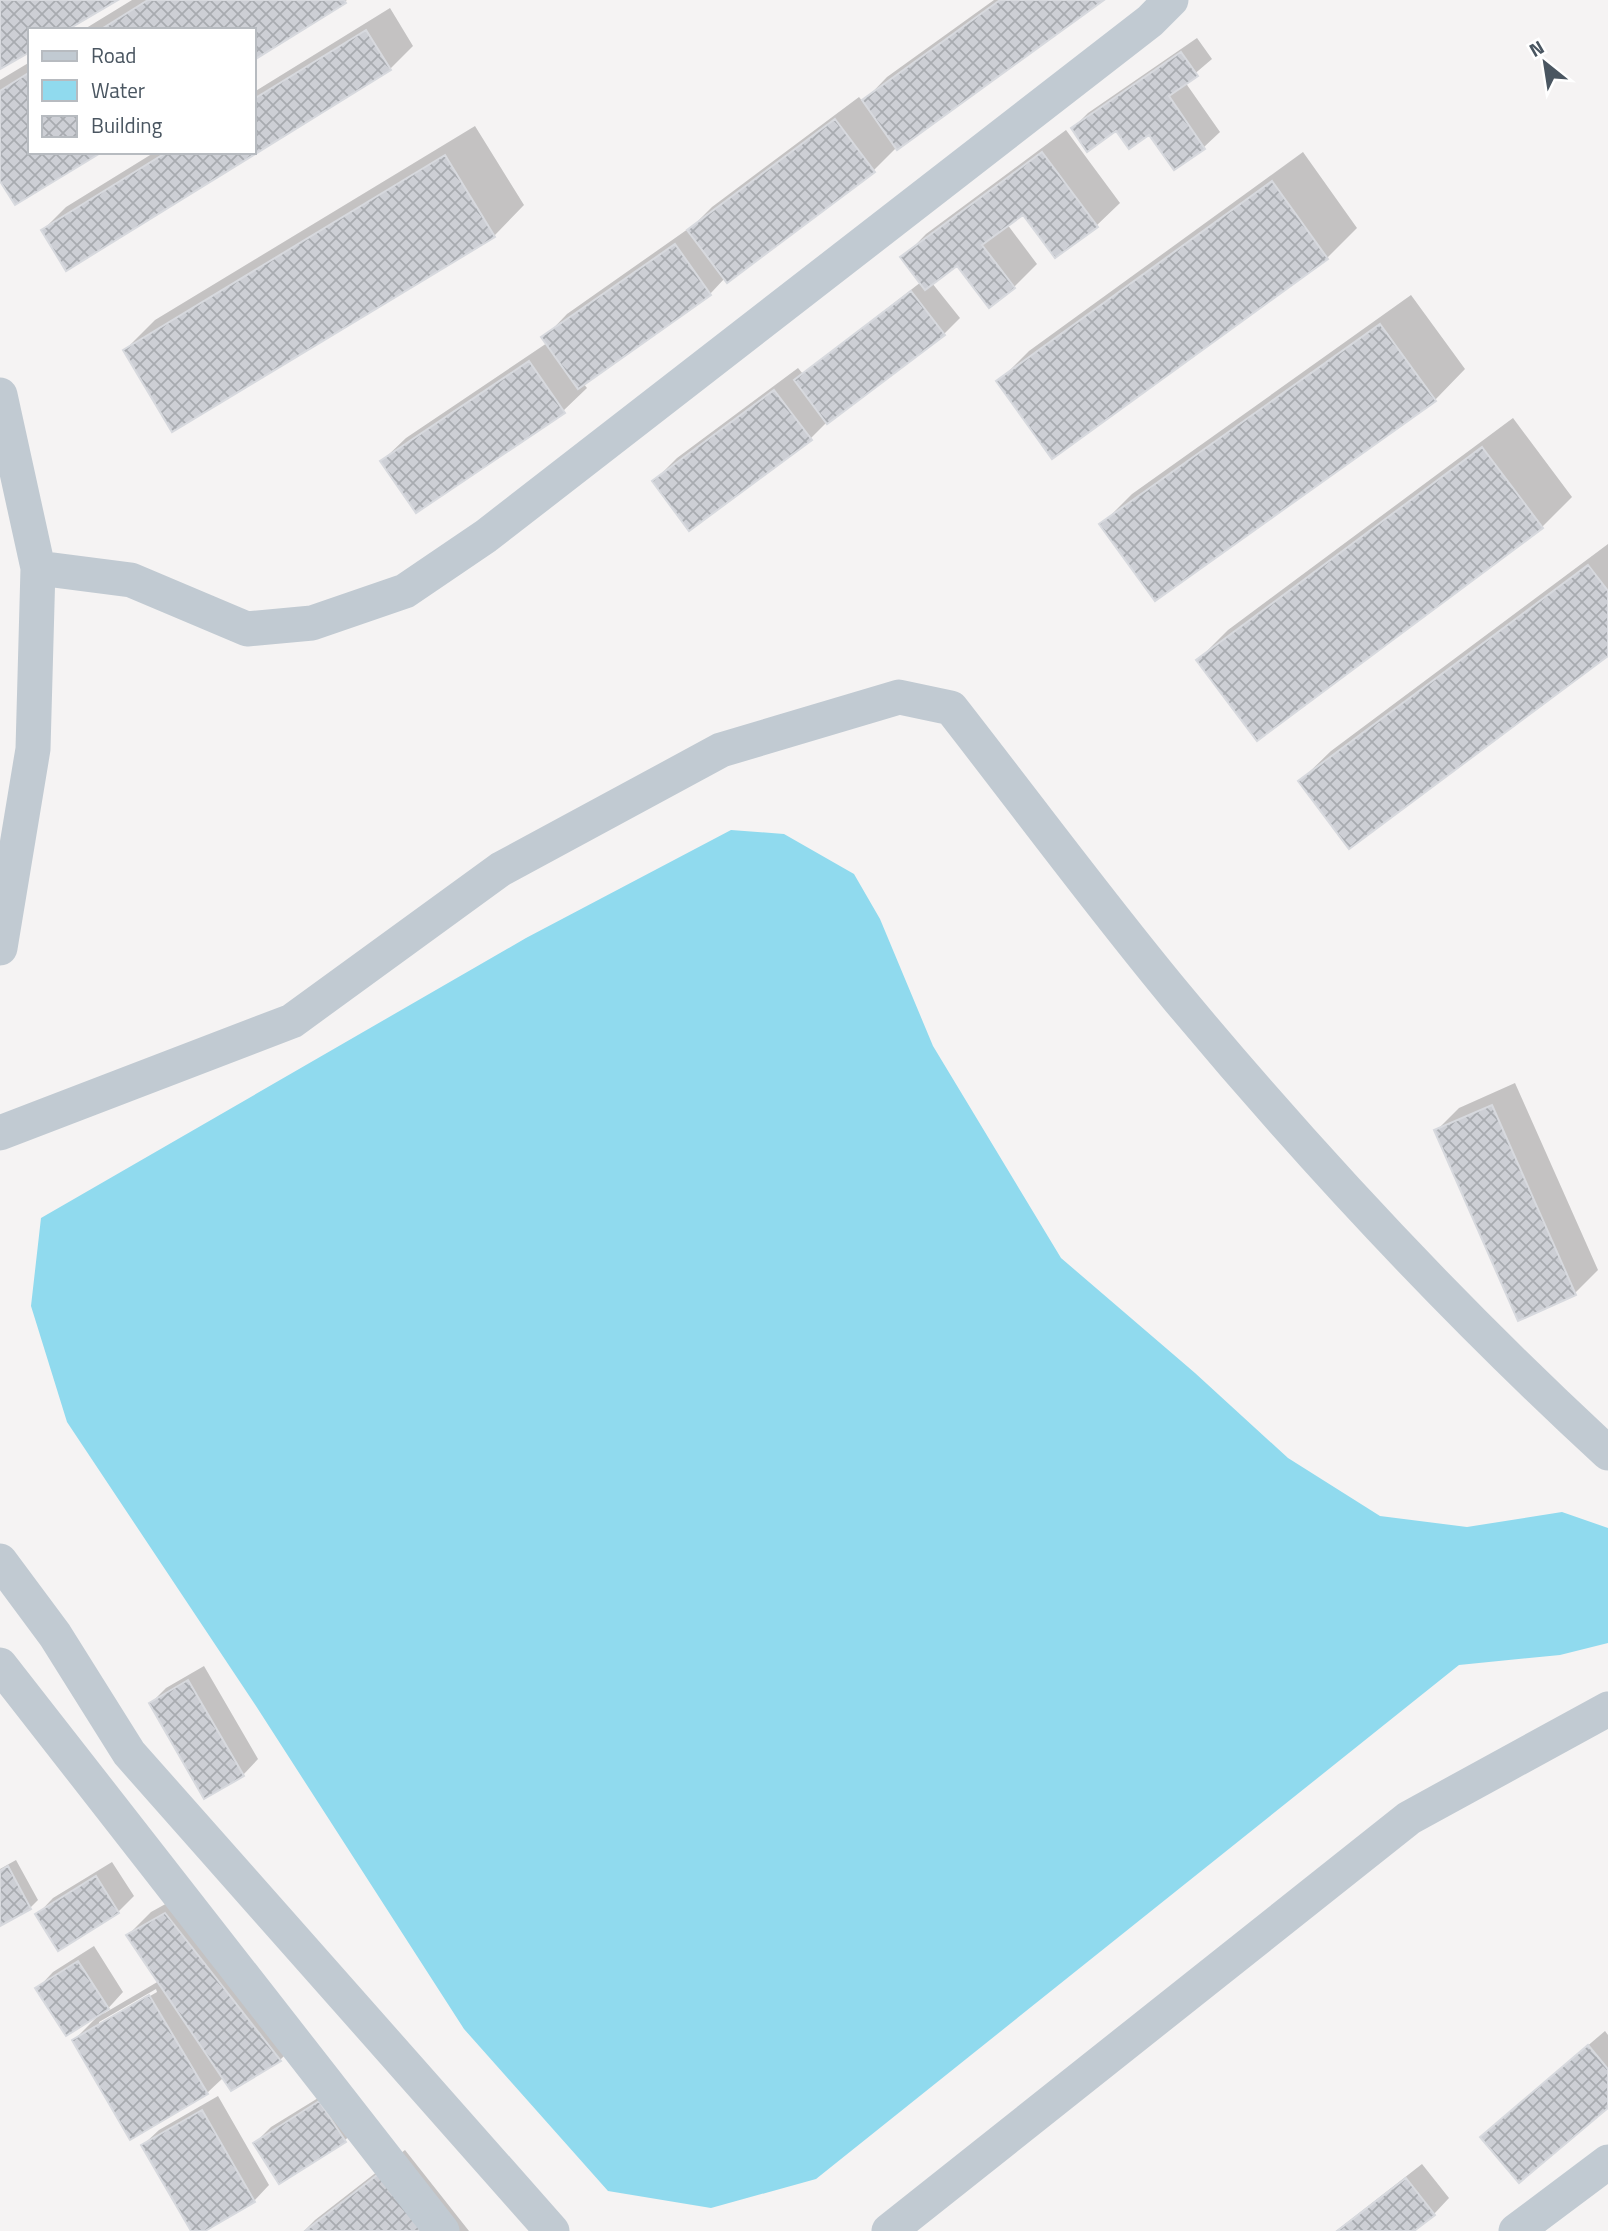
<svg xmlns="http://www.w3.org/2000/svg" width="1608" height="2231" font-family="'Titillium Web',sans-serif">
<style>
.water{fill:#90daee}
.shadow{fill:#0003;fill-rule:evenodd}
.building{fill:url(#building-cross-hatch);stroke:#d7d9de;stroke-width:2}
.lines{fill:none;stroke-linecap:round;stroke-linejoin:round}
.street{stroke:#c1cad2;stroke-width:35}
</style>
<defs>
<pattern id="building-cross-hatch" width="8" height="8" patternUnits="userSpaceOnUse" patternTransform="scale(1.75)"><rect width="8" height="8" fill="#cdcfd5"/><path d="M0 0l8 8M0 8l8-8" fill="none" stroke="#a8abb0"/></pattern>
</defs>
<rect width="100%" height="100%" fill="#f5f3f3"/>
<path class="water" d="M731 830 784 834 854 874 880 919 933 1046 1061 1258 1195 1373 1288 1458 1380 1516 1467 1527 1562 1512 1608 1528V1643L1560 1655 1459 1665 816 2179 711 2208 608 2191 464 2029 256 1706 67 1422 31 1306 41 1218 526 938Z"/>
<path class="shadow" d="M132 0H347L254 58V30H83Z
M994 0H1101L897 147 874 170 727 280 725 278 710 294 583 383 587 388 563 411 382 461 406 438 547 343 544 338 567 314 695 224 712 207 859 97 863 102 887 77Z
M390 8 413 46 390 69 66 268 43 230 66 207 155 152H254V92Z
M1197 38 1212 59 1185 82 1220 132 1204 147 1175 168 1150 132 1116 129 1073 128 1088 113Z
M30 62V152L0 178V80Z
M475 126 524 205 494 236 125 350 155 320Z
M1066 130 1120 203 1096 226 1023 212 1007 224 1037 264 1014 287 958 263 932 283 960 318 944 334 826 423 810 439 654 481 677 458 798 368 803 374 921 282 903 258 926 234Z
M1303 152 1357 228 1327 258 1053 456 999 381 1029 351Z
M1411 295 1465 369 1435 400 1102 524 1132 494Z
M1513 418 1572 497 1542 527 1198 660 1228 630Z
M1608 544V654L1300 781 1331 751Z
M1515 1083 1598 1270 1575 1293 1436 1131 1459 1108Z
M204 1666 258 1759 243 1775 151 1703 166 1688Z
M16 1860 38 1900 30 1908 0 1924V1869Z
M112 1862 134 1896 118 1912 38 1914 53 1898Z
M189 1891 303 2037 280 2060 224 2077 207 2093 74 2040 101 2013 38 1988 53 1972 94 1946 123 1992 103 2014 159 1981 128 1935 151 1912ZM156 1989 157 1992 99 2026V2022Z
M1605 2031 1608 2035V2106L1498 2122Z
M336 2087 360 2126 344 2141 255 2143 271 2127Z
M218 2096 269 2185 254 2201 202 2231H193L143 2145 159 2130Z
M405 2150 469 2231H304L315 2220Z
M1422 2164 1449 2198 1434 2214 1411 2231H1336Z"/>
<path class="building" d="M0 0H118L67 30H30V52L0 69Z
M148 0H344L346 3 254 60V30H100Z
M1000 0H1104L897 150 862 100Z
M366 30 391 70 66 271 41 230 167 152H254V99Z
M1181 52 1198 76 1169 96 1205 149 1174 170 1149 135 1129 149 1116 131 1087 152 1071 128Z
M30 72V152H102L15 205 0 181V91Z
M835 119 875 172 727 283 687 230Z
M1042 152 1098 227 1055 258 1023 215 982 245 1015 288 989 308 957 266 925 290 900 257Z
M445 155 495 237 172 432 123 350Z
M1272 181 1328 259 1052 459 996 381Z
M675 244 711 295 578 389 541 337Z
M911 291 945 335 827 424 794 380Z
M1380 324 1436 401 1155 601 1099 524Z
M529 361 565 413 416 513 380 461Z
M774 390 812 440 689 531 652 481Z
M1482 447 1543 528 1257 741 1196 660Z
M1588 565 1608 591V656L1349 849 1298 781Z
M1492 1105 1576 1295 1518 1321 1434 1130Z
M188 1680 244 1776 204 1799 149 1703Z
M8 1866 31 1909 0 1926V1871Z
M96 1876 119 1913 58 1951 35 1914Z
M165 1913 281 2061 231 2091 126 1935Z
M78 1961 109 2009 66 2036 35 1988Z
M149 1995 208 2094 130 2140 72 2040Z
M1588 2045 1608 2069V2108L1519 2183 1480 2137Z
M319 2101 346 2142 279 2184 253 2143Z
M202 2110 255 2202 205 2231H191L141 2145Z
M381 2172 428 2231H305Z
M1406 2178 1435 2215 1414 2231H1337Z"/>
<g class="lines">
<path class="street" d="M0 395 38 568 33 749 0 948
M38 568 131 580 247 629 312 623 405 591 486 536 1150 21 1171 0
M0 1133 292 1021 501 869 721 750 899 697 951 708C1026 804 1098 902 1176 996 1310 1157 1454 1311 1608 1453
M0 1561 55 1635 129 1753 552 2231
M0 1665 442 2231
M889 2231 1409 1818 1608 1709
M1516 2231 1608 2162"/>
</g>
<rect x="28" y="28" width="228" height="126" fill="#ffffff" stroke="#b7bbc0" stroke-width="2"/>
<rect x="42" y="51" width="35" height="10" fill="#c1cad2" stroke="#b7bbc0" stroke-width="2"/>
<text x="91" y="63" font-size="21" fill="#4a5661">Road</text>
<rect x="42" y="80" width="35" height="21" fill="#90daee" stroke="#b7bbc0" stroke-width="2"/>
<text x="91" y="98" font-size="21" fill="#4a5661">Water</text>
<rect x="42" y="116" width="35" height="21" fill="url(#building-cross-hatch)" stroke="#b7bbc0" stroke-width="2"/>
<text x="91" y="133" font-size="21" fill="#4a5661">Building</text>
<g transform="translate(1545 63) rotate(330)" stroke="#ffffff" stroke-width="5" paint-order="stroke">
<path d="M0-5L12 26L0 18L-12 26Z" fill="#4a5661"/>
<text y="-10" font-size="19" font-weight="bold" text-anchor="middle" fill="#4a5661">N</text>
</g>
</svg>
